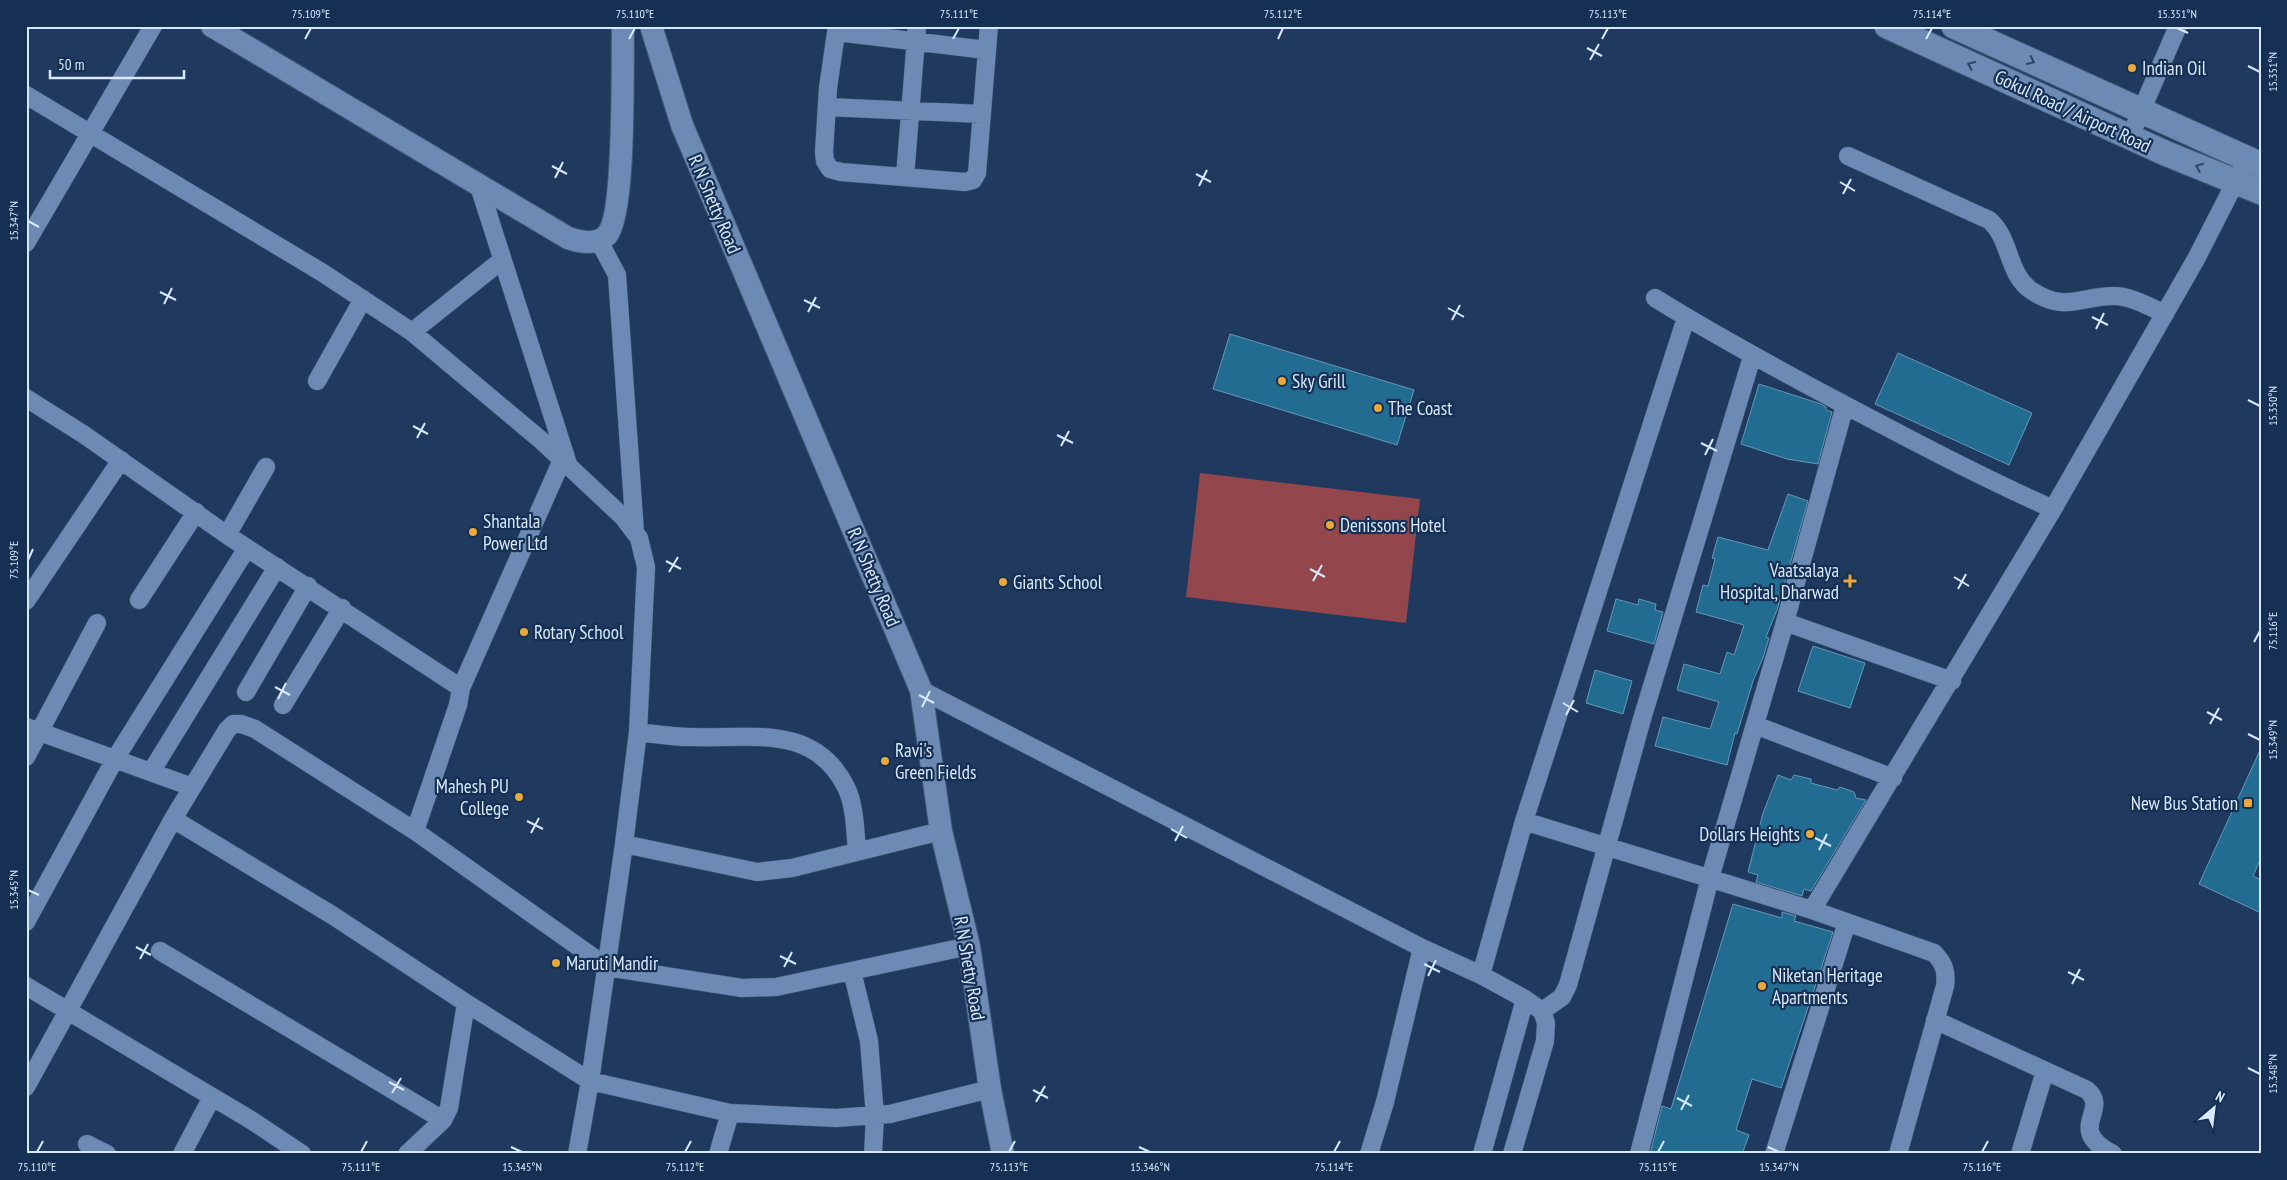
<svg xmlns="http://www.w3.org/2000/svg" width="2287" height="1180" font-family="'PT Sans Narrow',sans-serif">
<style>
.green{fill:#94464d}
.building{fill:#226c92;stroke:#6598b7}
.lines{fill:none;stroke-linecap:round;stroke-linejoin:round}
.minor-casing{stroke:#415877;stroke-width:19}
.tertiary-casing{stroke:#415877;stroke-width:24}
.secondary-casing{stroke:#415877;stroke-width:27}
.minor{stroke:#6c8ab4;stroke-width:18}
.tertiary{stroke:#6c8ab4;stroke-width:22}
.secondary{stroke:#6c8ab4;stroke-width:25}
.oneway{stroke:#2b466b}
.ticks{fill:none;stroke:#d8e8ff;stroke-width:2}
.poi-dot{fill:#eba93a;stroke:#153053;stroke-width:2}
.labels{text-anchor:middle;stroke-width:4.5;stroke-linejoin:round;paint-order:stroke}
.poi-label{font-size:19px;fill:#d8e8ff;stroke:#153053;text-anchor:start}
.street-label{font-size:19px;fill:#d8e8ff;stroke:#153053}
.neatline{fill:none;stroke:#d8e8ff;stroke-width:2}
.ticks-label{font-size:12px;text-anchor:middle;fill:#d8e8ff}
</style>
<rect width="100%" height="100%" fill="#1f3a5e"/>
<path class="green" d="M1200 473 1420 499 1406 623 1186 597Z"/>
<path class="building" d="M1230 334 1414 390 1397 445 1213 389Z
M1898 353 2032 413 2009 465 1875 404Z
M1759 384 1821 404 1826 407V410L1832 412 1818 464 1787 459 1741 444Z
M1788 494 1808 501 1777 610 1766 637 1769 638 1763 658 1753 681 1737 734 1735 733 1727 765 1655 746 1663 717 1710 729 1719 702 1677 690 1684 664 1720 674 1727 652 1734 655 1744 625 1696 612 1703 585 1708 586 1715 559 1712 558 1718 537 1768 550Z
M1616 599 1638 605 1639 599 1656 604 1655 610 1663 612 1654 644 1607 631Z
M1813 646 1865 663 1850 708 1798 691Z
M1595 670 1632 681 1623 714 1586 703Z
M2261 748V858L2253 876 2261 880V913L2199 884Z
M1778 775 1791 780 1794 775 1811 779V783L1837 790 1840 787 1854 792 1856 798 1866 800 1811 891 1804 889 1802 896 1756 882 1758 875 1748 872 1763 813Z
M1733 904 1782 918V912L1796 916 1794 921 1833 932 1818 978 1781 1088 1752 1079 1736 1130 1749 1135 1742 1154H1650L1662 1106 1671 1109Z"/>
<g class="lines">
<defs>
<path id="minor" d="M837 26 828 88 824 152 825 161 830 169 841 172 965 182 973 180 977 173 989 26
M837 32 986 50
M26 95 323 273 412 332 542 441 623 517 639 538 646 567 638 732 624 844 590 1081 577 1154
M827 107 982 114
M2130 137 2178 26
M1848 156 1989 220C2011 238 2007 275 2032 291 2066 313 2080 296 2114 296 2131 296 2150 307 2165 314
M905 177 917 26
M479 186 568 464
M599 241 617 275 635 533
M26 243 153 26
M1655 298C1716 336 1779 370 1843 404 1913 441 1981 477 2053 509
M412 332 502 260
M317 381 363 299
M26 398 83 434 227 535 461 688 458 705 415 831
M227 535 266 467
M139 600 196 512
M26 601 121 460
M1785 622 1952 681
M461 688 562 460
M921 690 1422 948 1481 975 1525 999 1542 1011 1546 1023 1545 1041 1512 1154
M246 692 308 586
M283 705 342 608
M1755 725 1893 778
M26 727 192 787
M638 732C655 734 673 737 691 737 750 739 814 723 846 787 855 805 855 830 857 850
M26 757 97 623
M151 772 277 567
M173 819 332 915 466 1003 590 1081 730 1113 836 1118 890 1114 990 1089
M1524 821 1812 910 1934 953C1944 963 1947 972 1945 986L1898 1154
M624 844 757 872 792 868 941 831
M1812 910 2053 509 2196 259 2241 171
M26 922 115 759 247 548
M160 951 443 1120
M852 971 869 1041 875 1116 873 1154
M1481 975 1524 821 1686 318
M26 986 251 1120 302 1154
M1542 1011 1562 997 1568 985 1642 719 1752 357
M1935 1020 2087 1090C2111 1110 2064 1129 2113 1154
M26 1087 173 819 227 730 233 724H241L255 729 415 831 607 967 742 988 776 987 969 946
M87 1144 107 1154
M182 1154 212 1097
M407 1154 443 1120 449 1108 466 1003
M718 1154 730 1113
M1369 1154 1385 1102 1422 948
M1482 1154 1525 999
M1639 1154 1710 878 1785 622 1845 405
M1774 1154 1847 922
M2020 1154 2045 1071"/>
<path id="tertiary" d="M212 26 568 238C580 242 597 246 607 235 626 214 622 62 623 26
M651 26 682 125 921 690 941 831 969 946 990 1089 1003 1154"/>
<path id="secondary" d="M1887 26 2165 153 2261 192
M1954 26 2261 165"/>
</defs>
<use href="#minor" class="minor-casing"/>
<use href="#tertiary" class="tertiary-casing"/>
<use href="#secondary" class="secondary-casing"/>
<use href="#minor" class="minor"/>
<use href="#tertiary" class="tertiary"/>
<use href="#secondary" class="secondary"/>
</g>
<defs><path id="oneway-chevron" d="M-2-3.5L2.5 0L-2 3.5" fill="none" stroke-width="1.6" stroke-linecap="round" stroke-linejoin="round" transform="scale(1.25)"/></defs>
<g class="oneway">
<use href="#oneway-chevron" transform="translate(2031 61) rotate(25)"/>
<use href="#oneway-chevron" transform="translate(1971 65) rotate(-156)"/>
<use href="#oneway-chevron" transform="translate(2199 167) rotate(-158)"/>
</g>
<path class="ticks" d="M2177 28 2188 33M305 39 311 28M629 39 635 28M953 39 959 28M1278 39 1283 28M1602 39 1608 28M1926 39 1932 28M1587 48 1602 56M1590 60 1599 44M2248 66 2260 72M552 166 567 174M1196 174 1211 182M555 178 563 162M1840 182 1855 191M1199 186 1207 170M1843 194 1851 179M28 221 39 227M160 292 176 300M804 300 820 308M164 304 172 288M1448 308 1464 317M808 312 816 297M2092 317 2108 325M1452 320 1460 305M2096 329 2104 313M2248 400 2260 406M413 426 428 434M1057 435 1073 443M417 438 425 423M1701 443 1717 451M1061 446 1069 431M1705 455 1713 439M28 560 33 549M666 561 681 569M1310 569 1325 577M669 572 678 557M1954 577 1969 586M1313 581 1322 565M1958 589 1966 574M2254 642 2260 631M275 687 290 695M919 695 934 703M278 699 286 683M1563 703 1578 712M922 707 930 691M2207 712 2222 720M1566 715 1574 700M2210 724 2219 708M2248 734 2260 740M527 821 543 829M1171 829 1187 838M531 833 539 818M1815 838 1831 846M1175 841 1183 826M1819 850 1827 834M28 890 39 895M136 947 151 955M780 956 796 964M140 959 148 944M1424 964 1440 972M784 967 792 952M2068 972 2084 980M1428 976 1436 960M2072 984 2080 969M2248 1068 2260 1074M389 1082 404 1090M1033 1090 1048 1098M392 1093 401 1078M1677 1098 1692 1106M1036 1102 1045 1086M1681 1110 1689 1095M511 1147 522 1152M1139 1147 1150 1152M1768 1147 1779 1152M37 1152 43 1141M361 1152 367 1141M685 1152 691 1141M1009 1152 1015 1141M1334 1152 1340 1141M1658 1152 1664 1141M1982 1152 1988 1141"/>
<g class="poi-dot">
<circle cx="2132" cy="68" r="5"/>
<circle cx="1282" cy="381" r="5"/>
<circle cx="1378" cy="408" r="5"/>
<circle cx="1330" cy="525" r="5"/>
<circle cx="473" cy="532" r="5"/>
<path d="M1847.5 573.5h5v5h5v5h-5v5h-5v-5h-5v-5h5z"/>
<circle cx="1003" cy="582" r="5"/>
<circle cx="524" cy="632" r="5"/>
<circle cx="885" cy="761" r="5"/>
<circle cx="519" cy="797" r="5"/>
<rect x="2243" y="798" width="10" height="10" rx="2.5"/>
<circle cx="1810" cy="834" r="5"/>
<circle cx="556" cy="963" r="5"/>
<circle cx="1762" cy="986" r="5"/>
</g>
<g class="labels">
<g class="poi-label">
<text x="2142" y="75">Indian Oil</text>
<text x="1292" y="388">Sky Grill</text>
<text x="1388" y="415">The Coast</text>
<text x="483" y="528">Shantala<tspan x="483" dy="22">Power Ltd</tspan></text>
<text x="1340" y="532">Denissons Hotel</text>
<text x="1839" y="577" text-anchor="end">Vaatsalaya<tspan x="1839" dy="22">Hospital, Dharwad</tspan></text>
<text x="1013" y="589">Giants School</text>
<text x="534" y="639">Rotary School</text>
<text x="895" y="757">Ravi's<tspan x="895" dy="22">Green Fields</tspan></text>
<text x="509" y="793" text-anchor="end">Mahesh PU<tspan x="509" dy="22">College</tspan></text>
<text x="2238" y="810" text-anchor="end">New Bus Station</text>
<text x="1800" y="841" text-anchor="end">Dollars Heights</text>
<text x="566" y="970">Maruti Mandir</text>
<text x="1772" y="982">Niketan Heritage<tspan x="1772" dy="22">Apartments</tspan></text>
</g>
<g class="street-label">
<text transform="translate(2073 111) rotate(25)" y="7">Gokul Road / Airport Road</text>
<text transform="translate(715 204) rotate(67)" y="7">R N Shetty Road</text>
<text transform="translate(874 577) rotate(67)" y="7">R N Shetty Road</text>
<text transform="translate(970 968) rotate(80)" y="7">R N Shetty Road</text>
</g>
</g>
<rect width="2287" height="1180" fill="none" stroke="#153053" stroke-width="55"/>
<g transform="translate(2214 1108) rotate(28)" stroke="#153053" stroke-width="4" paint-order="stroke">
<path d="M0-4L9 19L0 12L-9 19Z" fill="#d8e8ff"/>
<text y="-8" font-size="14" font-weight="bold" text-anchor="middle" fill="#d8e8ff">N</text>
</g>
<path d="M50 70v8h134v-8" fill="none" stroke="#d8e8ff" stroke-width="2.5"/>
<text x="58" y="70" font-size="15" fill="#d8e8ff" stroke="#153053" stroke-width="4" paint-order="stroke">50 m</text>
<rect x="28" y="28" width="2232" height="1124" class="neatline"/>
<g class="ticks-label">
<text x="311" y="18">75.109°E</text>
<text x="635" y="18">75.110°E</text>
<text x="959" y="18">75.111°E</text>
<text x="1283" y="18">75.112°E</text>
<text x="1608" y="18">75.113°E</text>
<text x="1932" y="18">75.114°E</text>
<text x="2177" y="18">15.351°N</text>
<text transform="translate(2273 72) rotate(-90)" y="4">15.351°N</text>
<text transform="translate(14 221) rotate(-90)" y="4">15.347°N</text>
<text transform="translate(2273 406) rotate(-90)" y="4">15.350°N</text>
<text transform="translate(14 560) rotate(-90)" y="4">75.109°E</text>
<text transform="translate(2273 631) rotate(-90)" y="4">75.116°E</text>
<text transform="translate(2273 740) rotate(-90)" y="4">15.349°N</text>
<text transform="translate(14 890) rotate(-90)" y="4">15.345°N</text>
<text transform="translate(2273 1074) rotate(-90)" y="4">15.348°N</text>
<text x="37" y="1171">75.110°E</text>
<text x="361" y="1171">75.111°E</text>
<text x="522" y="1171">15.345°N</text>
<text x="685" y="1171">75.112°E</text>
<text x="1009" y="1171">75.113°E</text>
<text x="1150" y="1171">15.346°N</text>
<text x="1334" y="1171">75.114°E</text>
<text x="1658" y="1171">75.115°E</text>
<text x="1779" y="1171">15.347°N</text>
<text x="1982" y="1171">75.116°E</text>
</g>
</svg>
